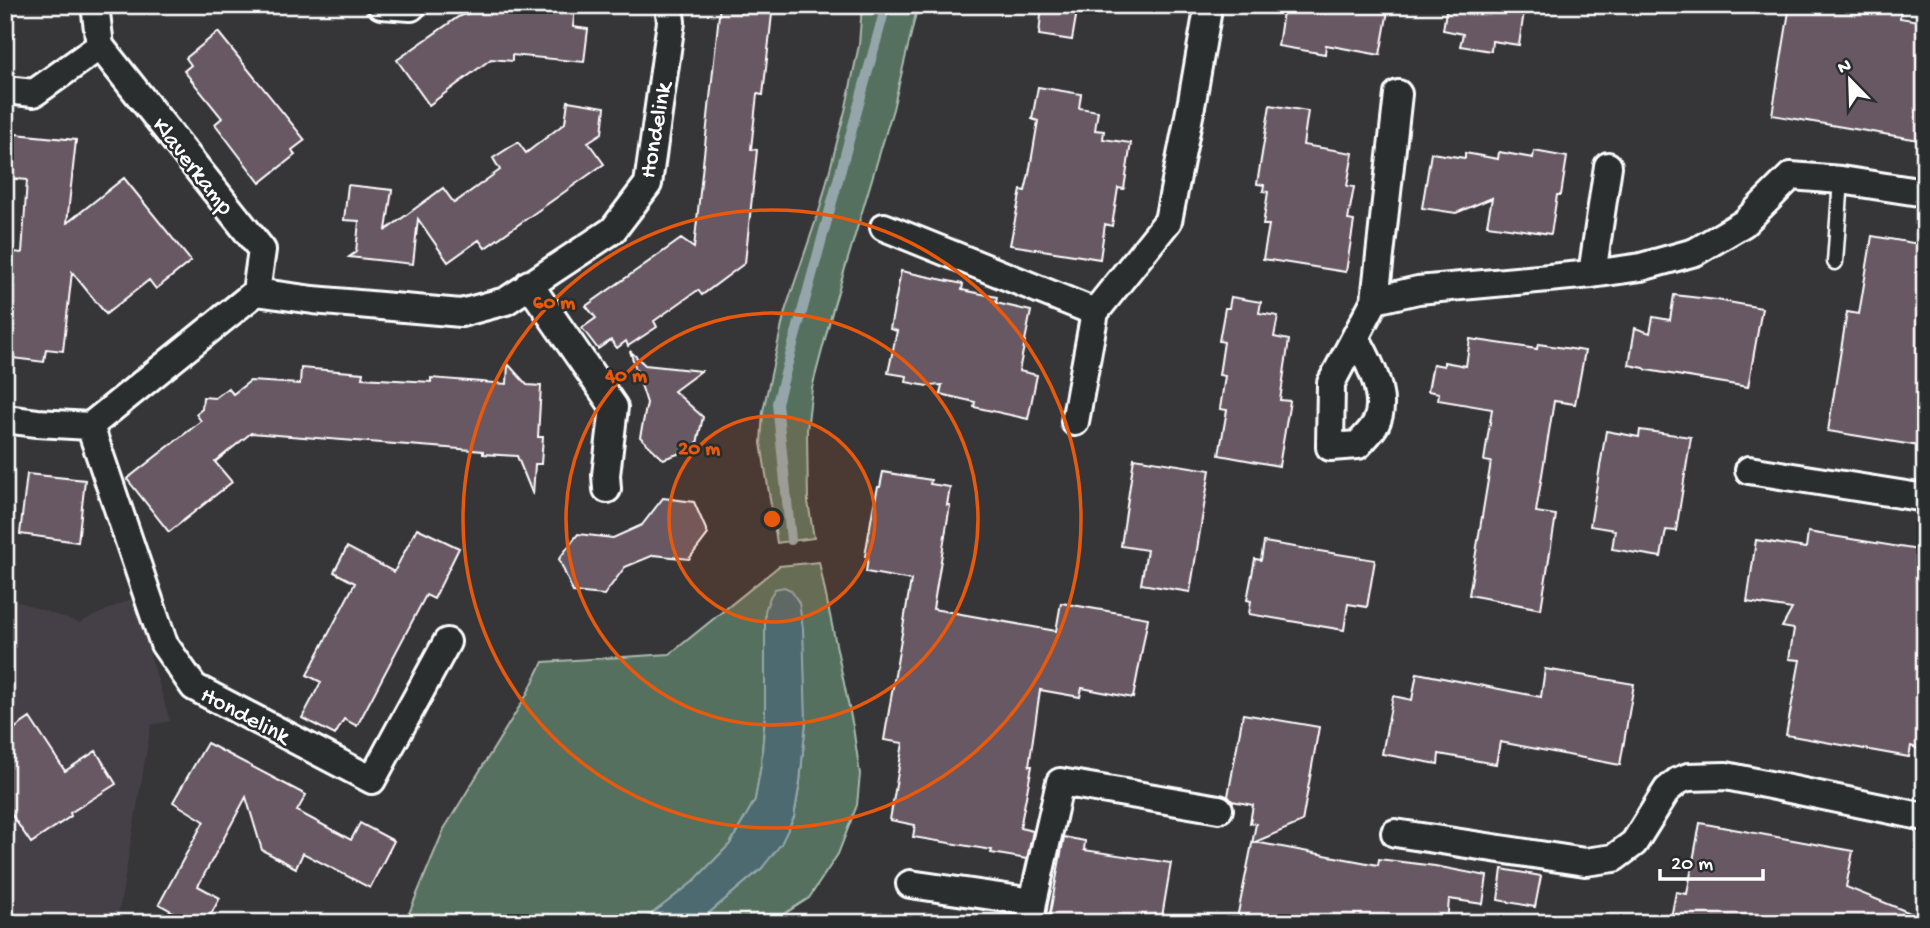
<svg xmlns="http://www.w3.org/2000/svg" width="1930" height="928" font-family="'Gochi Hand',sans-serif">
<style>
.built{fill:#454046}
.green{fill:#57705e;stroke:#abb8ae;stroke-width:2}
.water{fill:#4d6a71;stroke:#94a6aa;stroke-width:2}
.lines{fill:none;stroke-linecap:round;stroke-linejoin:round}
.stream{stroke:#94a6aa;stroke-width:10}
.building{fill:#675864;stroke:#fff;stroke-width:2}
.lane-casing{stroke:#fff;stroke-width:19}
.street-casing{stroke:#fff;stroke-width:32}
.lane{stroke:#2a2d2e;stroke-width:14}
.street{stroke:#2a2d2e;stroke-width:26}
.ring{fill:none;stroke:#e8590c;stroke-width:3.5}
.labels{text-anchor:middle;stroke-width:5;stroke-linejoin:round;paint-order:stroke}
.street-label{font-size:24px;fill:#fff;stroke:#2a2d2e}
.centre{fill:#e8590c;stroke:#2a2d2e;stroke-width:3.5}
.ring-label{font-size:21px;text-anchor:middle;font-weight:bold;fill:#e8590c;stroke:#2a2d2e;stroke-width:5;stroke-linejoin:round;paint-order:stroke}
</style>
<rect width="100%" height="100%" fill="#363639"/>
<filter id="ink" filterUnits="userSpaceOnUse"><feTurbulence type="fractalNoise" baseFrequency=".0143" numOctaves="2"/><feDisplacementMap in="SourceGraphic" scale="14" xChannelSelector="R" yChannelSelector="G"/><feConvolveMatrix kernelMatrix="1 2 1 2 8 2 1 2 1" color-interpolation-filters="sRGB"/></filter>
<g filter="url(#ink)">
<path class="built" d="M5 597 79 623 133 598 170 721 151 725 117 923H5Z"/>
<path class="green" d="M862 5H918L893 109 834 305 812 388 807 430 808 502 814 538 777 543 761 443 763 411 785 311 820 208 846 107 859 45Z
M819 562 853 727 860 774 857 805 838 854 809 898 770 923H697L762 868 794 817 800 782 806 721 765 611V715L761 765 755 800 730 844 693 882 640 923H405L444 829 526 696 543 662 670 654 779 566Z"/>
<path class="water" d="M784 587 791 590 799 603 803 628 806 721 800 782 794 817 781 844 762 868 697 923H640L693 882 730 844 755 800 761 765 765 715V611L770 597 775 589Z"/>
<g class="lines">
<path class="stream" d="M791 540 777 403 886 5"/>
</g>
<path class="building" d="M517 5H561L575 7 573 27 588 29 584 62 512 55V61L491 59 429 105 397 60 458 17 489 6 517 11Z
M720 5H773L763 95 757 94 754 122 751 149 757 150 745 263 702 295 698 290 654 321 657 327 628 346 626 341 617 348 611 340 598 349 582 328 596 318 586 306 681 239 694 248Z
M1042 5H1078L1072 40 1039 35Z
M1284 5H1389L1380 55 1326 45 1325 54 1278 46Z
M1447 5H1525L1519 45 1492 41 1491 51 1460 46 1463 34 1443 30Z
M1790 5H1828L1869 13 1870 5H1901L1900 18 1925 22V141L1772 115Z
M218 32 305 140 292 150 295 155 260 183 215 124 222 118 184 71 191 65 186 58Z
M1038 87 1081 94 1079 108 1098 111 1095 130 1104 131 1103 139 1131 143 1124 189 1118 188 1112 226 1105 224 1100 259 1010 245 1021 190 1025 191 1029 174 1038 121 1032 119Z
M568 101 605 107 602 133 588 142 604 164 580 181 485 248 479 240 448 262 418 219 413 264 349 257 356 252 359 221 344 220 348 185 392 190 386 230 443 188 454 203 500 170 493 158 518 142 526 153 565 123Z
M1270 105 1308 111 1303 145 1353 153 1347 186 1354 187 1348 220 1354 221 1346 272 1263 259 1269 225H1263L1268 192 1263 191 1264 185 1257 184Z
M5 133 76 140 67 223 124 178 191 261 156 289 149 280 106 314 72 272 63 351 46 349 44 362 5 357V316L14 252 22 253 27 180 5 178Z
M1534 151 1567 157 1561 195H1557L1551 234 1487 225 1492 198 1456 213 1422 208 1431 153 1465 158V153L1498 159 1499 152 1533 158Z
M1872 236 1925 245V447L1828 431 1847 312 1859 314Z
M901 271 963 284 962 290 997 297 996 303 1031 311 1019 371 1037 375 1028 419 974 407 975 402 940 394 942 385 927 386 906 382 907 376 888 373 897 331 890 329Z
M1674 295 1717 300 1762 308 1748 387 1647 370 1644 368 1629 365 1635 328 1650 333 1653 317 1670 320Z
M1231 297 1261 302 1259 313 1278 316 1274 337 1289 340 1280 400 1290 401 1279 466 1219 455 1227 410 1220 409 1225 376 1219 375 1224 342 1219 341 1225 308H1229Z
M1470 339 1537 349 1538 344 1585 351 1575 404 1554 401 1536 512 1556 515 1541 609 1469 595 1491 462 1484 461 1492 409 1438 400 1439 393 1428 391 1433 364 1444 366V362L1466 366Z
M630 351 645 365 701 371 674 391 703 417 696 448 663 459 640 437 647 403Z
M508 364 527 385 541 386 538 437H543L541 464H535L533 495 517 456 483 454V451L460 449 251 433 215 462 232 482 169 532 127 479 201 421 196 414 202 409 203 397 215 398 228 388 233 394 250 381 300 384 301 368 363 373 362 378 431 382V378L507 384Z
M1640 430 1691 437 1676 531 1666 530 1661 557 1612 549 1615 530 1590 526 1606 431 1639 437Z
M1134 458 1210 470 1190 592 1141 584 1147 550 1121 546Z
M883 472 931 480 930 484 950 487 947 505H950L933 609 1056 631 1061 603 1148 618 1133 698 1082 688 1080 697 1040 690 1029 766H1032L1020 828 1033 831 1027 859 991 853 992 850 913 837 915 825 890 820 903 743 884 740 911 580 866 572 868 557 865 556 873 509 878 487H880Z
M27 474 85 480 78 542 20 534Z
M663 498 694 502 708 534 689 559 654 555 625 567 604 595 573 592 559 559 578 534 613 538 642 525Z
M417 528 459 548 434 599 426 595 357 726 344 719 335 735 302 718 321 682 307 675 355 583 334 572 347 547 394 572Z
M1808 532 1925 551V751L1911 746 1909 757 1786 735 1800 660 1789 659 1794 629 1782 627 1792 609 1747 602 1756 540 1806 548Z
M1264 542 1375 560 1367 607 1348 604 1344 630 1249 614 1251 601 1247 600 1255 559 1261 560Z
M1545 669 1634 684 1620 765 1500 742 1496 764 1439 754 1438 764 1382 754 1393 696 1412 700 1417 673 1541 697Z
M1243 714 1319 727 1302 822 1255 842 1378 865 1379 859 1435 866 1487 876 1483 904 1449 899 1447 923H1236L1256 824 1250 823 1253 805 1232 801 1228 796Z
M30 718 65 771 96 751 116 784 70 813 71 816 31 843 5 805V735Z
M207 743 306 795 297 811 351 840 360 823 394 841 370 888 303 853 296 868 262 850 246 797 198 886 220 898 206 923H193L159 904 204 821 173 802Z
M1700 823 1853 851 1846 887 1925 919V923H1670L1676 892 1687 894Z
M1064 837 1085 841 1084 850 1171 863 1161 923H1078L1049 918Z
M1502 869 1541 876 1535 907 1498 900Z"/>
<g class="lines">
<defs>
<path id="lane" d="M1835 262 1841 180"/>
<path id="street" d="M95 5 100 46 262 250 256 292
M381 5 411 7 413 5
M5 90 34 93 100 46
M884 227 1095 312 1075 422
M1592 274 1608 166
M529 284 614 407 606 475 607 489
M1375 300 1418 290 1592 274 1641 267 1695 252 1744 223 1791 176 1841 180 1925 193
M1095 312 1168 221 1192 101 1207 15 1206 5
M1356 338C1368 360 1389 397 1376 423 1372 431 1364 438 1358 445L1330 447 1331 383 1375 300 1398 94
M5 419 37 423 90 426 256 292 313 300 461 313 506 301 613 230 648 184 671 22 669 5
M90 426 164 644 194 687 372 780 447 642
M1749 470 1925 498
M1395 833 1585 862 1614 858 1634 843 1667 790 1678 781 1688 777 1726 776 1925 817
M910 884 1033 902
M1030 923 1033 902 1060 782 1219 809"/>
</defs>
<use href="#lane" class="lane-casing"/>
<use href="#street" class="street-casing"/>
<use href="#lane" class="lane"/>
<use href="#street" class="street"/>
</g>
</g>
<circle cx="772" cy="519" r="103" fill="#e8590c" fill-opacity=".12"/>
<g class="ring">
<circle cx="772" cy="519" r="103"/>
<circle cx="772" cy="519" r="206"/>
<circle cx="772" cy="519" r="309"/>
</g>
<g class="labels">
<g class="street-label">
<text transform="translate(654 130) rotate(-80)" y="8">Hondelink</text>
<text transform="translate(194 165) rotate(52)" y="8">Klaverkamp</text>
<text transform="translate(246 714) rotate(28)" y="8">Hondelink</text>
</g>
</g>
<circle cx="772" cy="519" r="10" class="centre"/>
<g class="ring-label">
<text x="554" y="308">60 m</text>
<text x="626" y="381">40 m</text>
<text x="699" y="454">20 m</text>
</g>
<rect width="1930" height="928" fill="none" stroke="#2a2d2e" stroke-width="28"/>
<rect x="14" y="14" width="1902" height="900" fill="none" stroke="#fff" stroke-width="2.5" filter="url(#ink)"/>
<g transform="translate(1850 80) rotate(337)" stroke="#2a2d2e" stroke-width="5" paint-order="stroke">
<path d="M0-5L12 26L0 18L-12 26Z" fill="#ffffff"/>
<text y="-10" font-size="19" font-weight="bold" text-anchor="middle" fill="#ffffff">N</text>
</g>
<path d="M1660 869v10h103v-10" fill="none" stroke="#ffffff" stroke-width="3.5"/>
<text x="1671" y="869" font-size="21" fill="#ffffff" stroke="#2a2d2e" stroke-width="5" paint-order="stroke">20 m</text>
</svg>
